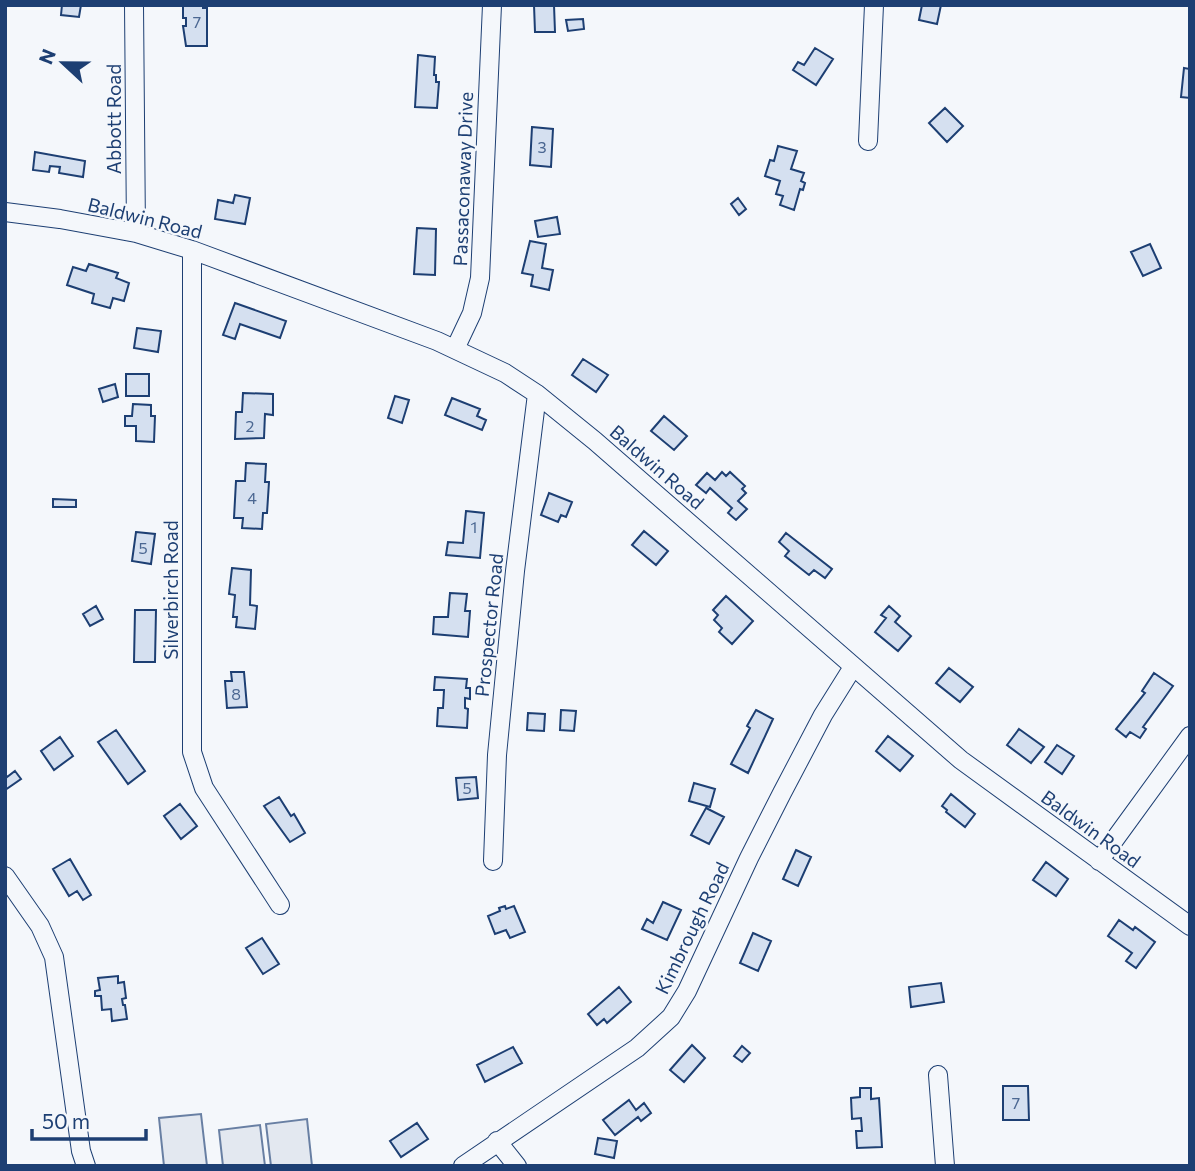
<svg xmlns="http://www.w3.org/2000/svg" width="1195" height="1171" font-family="Commissioner,sans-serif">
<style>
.parking{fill:#e3e8f0;stroke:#687fa3;stroke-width:2}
.building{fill:#d5e0f0;stroke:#1d3f73;stroke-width:2}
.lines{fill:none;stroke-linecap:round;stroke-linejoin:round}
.minor-casing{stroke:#1d3f73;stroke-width:20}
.minor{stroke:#f4f7fb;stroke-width:18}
.labels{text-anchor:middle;stroke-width:5;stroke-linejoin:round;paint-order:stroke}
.number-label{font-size:16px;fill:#4b6792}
.street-label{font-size:19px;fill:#1d3f73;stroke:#f4f7fb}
</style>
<rect width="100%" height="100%" fill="#f4f7fb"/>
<path class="parking" d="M201 1114 207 1166H164L159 1118Z
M307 1119 312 1166H271L266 1124Z
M260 1125 265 1166H223L219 1130Z"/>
<path class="building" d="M62 5H81L79 17 61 15Z
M183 5H203V8H207V46H186L183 26H186V18H183Z
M534 5H554L555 32H535Z
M922 5H941L937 24 919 20Z
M583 19 584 29 568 31 566 20Z
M815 48 833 59 816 85 793 70 798 62 804 65Z
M418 55 435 57 434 75H436V82H439L437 108 415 107Z
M1184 68 1190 69V98L1181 97Z
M945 108 963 126 947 142 929 123Z
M532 127 553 129 551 167 530 165Z
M778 146 797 151 791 169 804 173 801 181 805 183 803 190 800 189 794 210 780 205 783 196 776 194 780 181 765 176 770 160 774 161Z
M35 152 85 161 83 177 59 173 60 167 50 166 49 172 33 170Z
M235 195 250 198 245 224 215 219 218 200 233 203Z
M738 198 746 209 739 215 731 204Z
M557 217 560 234 538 237 535 221Z
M417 228 436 229 435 275 414 274Z
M530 241 546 244 542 268 553 270 549 290 531 286 533 275 522 273Z
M1150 244 1161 268 1143 276 1131 252Z
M89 264 118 273 116 278 129 283 124 301 113 298 110 308 92 303 94 294 67 285 73 267 86 271Z
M235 303 286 321 280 338 240 324 235 339 223 335Z
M137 328 161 331 158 352 134 348Z
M583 359 608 375 596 392 572 375Z
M126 374H149V396H126Z
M115 384 118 397 103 402 99 389Z
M243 393 273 394V415L265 414 264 438 235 439 236 412H242Z
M395 396 409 400 402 423 388 418Z
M452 398 480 409 477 416 486 420 482 430 445 415Z
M133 404 151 405V416H155L154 442 136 441V426H125V416H132Z
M664 416 687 436 674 450 651 431Z
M246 463 266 464 265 482H269L267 513H263L262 529 242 528 243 518H234L236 481H245Z
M722 472 726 476 730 472 745 486 742 489 746 493 738 501 747 509 736 520 728 513 732 508 710 488 706 493 696 485 707 473 715 480Z
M549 493 572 502 566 517 561 515 558 522 541 515Z
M53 499 76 500V507H53Z
M466 511 484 513 480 558 446 555 448 542 463 543Z
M644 531 668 551 656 565 632 545Z
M136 532 155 534 151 564 132 561Z
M786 533 832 569 825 578 814 570 809 575 785 556 789 551 779 542Z
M232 568 251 570 250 605 257 606 255 629 236 627 237 617H233L235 595 229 594Z
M450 593 467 594 465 611H470L468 637 433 634 434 617H448Z
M726 596 753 621 732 644 719 632 722 628 714 620 718 615 713 610Z
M96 606 103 619 90 626 83 614Z
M889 606 900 616 895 622 911 636 898 651 875 632 886 618 881 615Z
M135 610H156L155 662H134Z
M949 668 973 687 960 702 936 683Z
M231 672H244L247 707 227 708 225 681H232Z
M1154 673 1173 686 1143 727 1146 729 1140 738 1130 732 1126 737 1116 729 1145 693 1142 691Z
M435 677 467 679 466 688H470V699L465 698V708L468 709 467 728 437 726 438 708H443L444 690H434Z
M561 710 576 711 574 731 560 730Z
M756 710 773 719 748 773 731 764 750 728 747 726Z
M528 713 545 714 544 731 527 730Z
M1019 729 1044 747 1031 763 1007 745Z
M116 730 145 771 128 784 98 742Z
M888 736 913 756 900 771 876 751Z
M60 737 73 756 54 770 41 751Z
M1057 745 1074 756 1062 774 1045 762Z
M15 771 21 779 5 790V774L7 777Z
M476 777 478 798 458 800 456 778Z
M694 783 715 789 710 807 689 801Z
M951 794 975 814 965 827 946 812 947 810 942 806Z
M279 797 291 816 294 814 305 833 290 842 264 806Z
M180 804 197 826 181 839 164 816Z
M706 808 724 817 709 844 691 835Z
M796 850 811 857 798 886 783 879Z
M70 859 91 895 83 900 77 891 69 896 53 869Z
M1046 862 1068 879 1056 896 1033 880Z
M663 902 681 910 667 940 642 929 647 919 653 923Z
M505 906 506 909 514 906 525 932 510 938 506 930 495 934 488 916 500 911 499 908Z
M1119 920 1133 930 1135 927 1155 942 1136 968 1126 961 1132 953 1108 936Z
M753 933 771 941 758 971 740 963Z
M262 938 279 964 263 974 246 948Z
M118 976V983L124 982 126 998 122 999 123 1005H125L127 1019 112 1021 111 1009 102 1010 101 996H95V991L100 990 98 978Z
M941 983 944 1002 911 1007 909 987Z
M619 987 631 1002 607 1023 604 1019 597 1025 588 1014Z
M692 1045 705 1058 684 1082 670 1070Z
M742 1046 750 1053 742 1062 734 1056Z
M513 1047 522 1063 485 1082 477 1065Z
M1003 1086H1028L1029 1120H1003Z
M860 1088H871V1099L879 1098 882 1147 857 1148 856 1131H862L861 1118 852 1119 851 1098 860 1097Z
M629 1100 636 1110 644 1103 651 1113 641 1121 638 1117 615 1135 603 1120Z
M417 1123 428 1139 401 1157 390 1141Z
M598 1138 617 1141 614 1158 595 1154Z"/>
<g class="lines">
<defs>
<path id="minor" d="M134 5 136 233
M868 141 874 5
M5 212 60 219 136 233 192 250 437 341 505 373 537 394 595 441 961 760 1190 926
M192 250V752L204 788 280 905
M455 349 472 313 480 278 492 5
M493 861 497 755 515 571 537 394
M1099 861 1190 736
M5 876 40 926 54 957 81 1151 86 1166
M938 1075 945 1166
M497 1141 517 1166
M463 1166 637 1048 671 1017 687 991 749 858 782 793 823 715 853 667"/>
</defs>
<use href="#minor" class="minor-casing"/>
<use href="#minor" class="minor"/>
</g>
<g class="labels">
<g class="number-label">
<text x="197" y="28">7</text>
<text x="542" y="153">3</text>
<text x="250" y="432">2</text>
<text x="252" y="504">4</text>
<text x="474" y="533">1</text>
<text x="143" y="554">5</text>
<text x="236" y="700">8</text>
<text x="467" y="794">5</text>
<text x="1016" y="1109">7</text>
</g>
<g class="street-label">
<text transform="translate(114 119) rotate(-90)" y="7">Abbott Road</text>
<text transform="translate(463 179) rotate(-88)" y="7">Passaconaway Drive</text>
<text transform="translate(145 218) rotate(14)" y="7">Baldwin Road</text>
<text transform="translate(657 467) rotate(41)" y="7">Baldwin Road</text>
<text transform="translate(171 590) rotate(-90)" y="7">Silverbirch Road</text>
<text transform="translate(489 625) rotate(-84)" y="7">Prospector Road</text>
<text transform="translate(1091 829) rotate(36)" y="7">Baldwin Road</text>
<text transform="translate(692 928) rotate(-64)" y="7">Kimbrough Road</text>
</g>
</g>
<rect width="1195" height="1171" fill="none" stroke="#1d3f73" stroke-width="14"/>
<g transform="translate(63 63) rotate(292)" stroke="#f4f7fb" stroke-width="5" paint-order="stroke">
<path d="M0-5L12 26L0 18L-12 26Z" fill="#1d3f73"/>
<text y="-10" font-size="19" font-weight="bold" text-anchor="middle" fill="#1d3f73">N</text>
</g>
<path d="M32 1129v10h114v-10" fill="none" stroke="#1d3f73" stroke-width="3.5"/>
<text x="42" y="1129" font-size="21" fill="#1d3f73" stroke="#f4f7fb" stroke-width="5" paint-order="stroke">50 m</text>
</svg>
